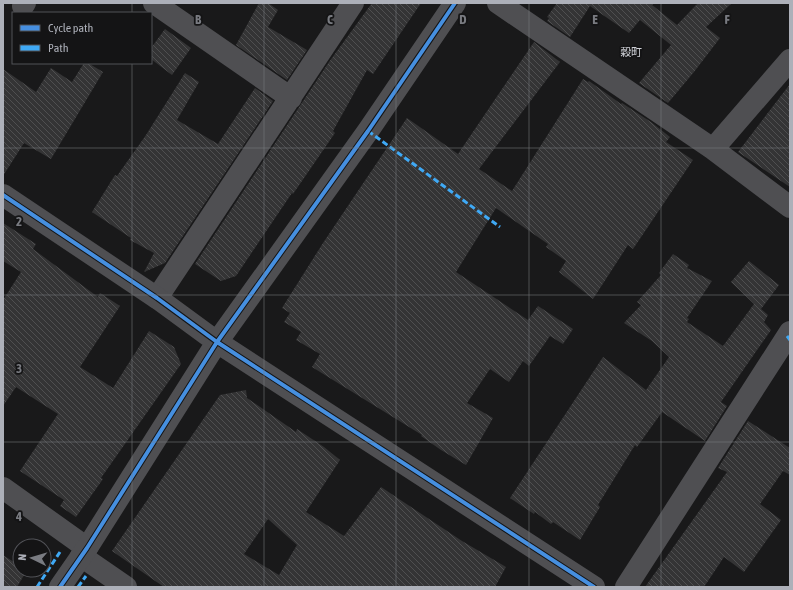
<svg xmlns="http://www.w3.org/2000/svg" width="793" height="590" font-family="'Asap Condensed','Noto Sans JP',sans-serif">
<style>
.building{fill:url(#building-back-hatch);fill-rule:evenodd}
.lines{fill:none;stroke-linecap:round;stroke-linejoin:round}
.minor{stroke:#4f4f52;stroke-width:22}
.tertiary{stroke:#4f4f52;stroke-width:22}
.quiet{stroke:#3fa9f5;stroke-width:3;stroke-dasharray:6 3;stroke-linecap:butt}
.cycleway-casing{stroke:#141415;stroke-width:6}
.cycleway{stroke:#468fdf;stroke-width:4}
.grid{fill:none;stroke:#797b81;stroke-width:1;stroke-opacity:0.55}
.labels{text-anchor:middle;stroke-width:3.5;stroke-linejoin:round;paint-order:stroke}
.neighbourhood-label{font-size:11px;fill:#cdcfd5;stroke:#141415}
.grid-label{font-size:13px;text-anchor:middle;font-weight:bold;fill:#797b81;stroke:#141415;stroke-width:3.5;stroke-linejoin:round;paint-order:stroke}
</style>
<defs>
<pattern id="building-back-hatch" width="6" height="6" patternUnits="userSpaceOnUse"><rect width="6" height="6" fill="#343435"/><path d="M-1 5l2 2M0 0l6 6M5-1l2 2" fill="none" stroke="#4f4f50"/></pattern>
</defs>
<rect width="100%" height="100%" fill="#19191a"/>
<path class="building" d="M259 3H268L278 10 268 27 307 50 287 80 236 45Z
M372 3H421L373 74 367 70 333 131 335 133 293 194 292 193 236 276 221 281 195 264 329 62Z
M557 3H654L652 5 677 25 698 3H732L706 27 720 38 694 72 668 103 639 83 671 45 640 20 629 33 590 6 570 37 547 21 549 18 547 17Z
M165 29 191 48 172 75 151 59V48Z
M534 42 560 62 479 169 512 191 583 79 588 82 589 81 621 104 622 103 651 122 670 137 666 142 693 160 633 249 628 245 593 299 559 272 566 261 546 247 548 244 496 208 456 272 528 320 538 306 573 329 563 344 550 336 529 366 523 361 509 382 490 369 467 403 493 418 466 465 441 450 421 436 422 435 312 367 320 354 296 340 301 332 284 322 290 313 282 308 323 243 407 118 458 154Z
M84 63H88L103 72 51 159 24 143 3 176V69L36 92 51 68 72 82Z
M185 73 199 82 177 120 218 144 255 88 273 101 165 263 144 272 154 253 130 240 131 238 92 212 115 175 117 176 146 135Z
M790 84V187L738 152Z
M3 223 36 244 33 249 98 297 100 293 120 306 80 367 113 388 149 331 174 347 181 364 101 478 103 479 76 517 60 506 64 500 20 471 58 414 16 387 3 406V300L21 272 3 261Z
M673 254 689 265 687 268 712 281 687 318 689 319 687 322 723 346 754 304 731 282 749 261 779 285 761 309 768 315 764 322 771 330 721 402 727 406 705 441 662 412 637 447 635 445 598 505 600 507 580 540 553 522 551 524 535 512 534 514 510 498 603 357 646 390 669 357 652 341 624 323 641 305 637 302 661 275 659 273Z
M246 390 247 398 296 432 297 429 324 447 340 460 306 512 344 536 381 487 462 541 506 567 495 587H164L112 551 220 395ZM268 519 297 545 279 575 244 554Z
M748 421 790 448V475L783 471 760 504 781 520 744 572 724 557 704 587H645L727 472 718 468Z
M3 555 20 566V570H27L17 587H3Z"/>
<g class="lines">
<path class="minor" d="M154 3 291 98
M498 3 713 149 790 207
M23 6 25 3
M713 149 790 60
M157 298 353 3
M3 488 87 548
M81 556 126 587
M626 587 790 332"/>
<path class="tertiary" d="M3 195 157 298 217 342 594 587
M60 587 87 548 217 342 368 131 455 3"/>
<path class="quiet" d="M368 131 500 227
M787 336 790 340
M37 587 60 552
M78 587 86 576"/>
<defs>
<path id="cycleway" d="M3 195 157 298 217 342 594 587
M60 587 87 548 217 342 368 131 455 3"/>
</defs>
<use href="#cycleway" class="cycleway-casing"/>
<use href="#cycleway" class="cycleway"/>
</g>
<path class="grid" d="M132 3V13M264 3V587M396 3V587M529 3V587M661 3V587M132 63V587M3 148H790M3 295H790M3 442H790"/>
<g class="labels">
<g class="neighbourhood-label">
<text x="631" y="56">穀町</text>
</g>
</g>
<g class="grid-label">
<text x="198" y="24">B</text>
<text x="330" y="24">C</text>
<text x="463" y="24">D</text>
<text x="595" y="24">E</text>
<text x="727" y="24">F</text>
<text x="19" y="226">2</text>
<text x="19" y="373">3</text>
<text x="19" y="521">4</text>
</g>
<rect width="793" height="590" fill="none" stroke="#adb0b9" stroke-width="8"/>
<rect x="12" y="12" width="140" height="52" fill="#141415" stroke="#515257"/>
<rect x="20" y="25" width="20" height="6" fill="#468fdf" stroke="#515257"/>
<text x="48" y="32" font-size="12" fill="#adb0b9">Cycle path</text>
<rect x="20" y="45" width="20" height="6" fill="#3fa9f5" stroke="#515257"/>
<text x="48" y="52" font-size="12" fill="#adb0b9">Path</text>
<g transform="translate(32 558) rotate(275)"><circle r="19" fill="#141415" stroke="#515257"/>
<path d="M0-3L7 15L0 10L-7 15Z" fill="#797b81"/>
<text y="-6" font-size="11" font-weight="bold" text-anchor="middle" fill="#adb0b9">N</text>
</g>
</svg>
